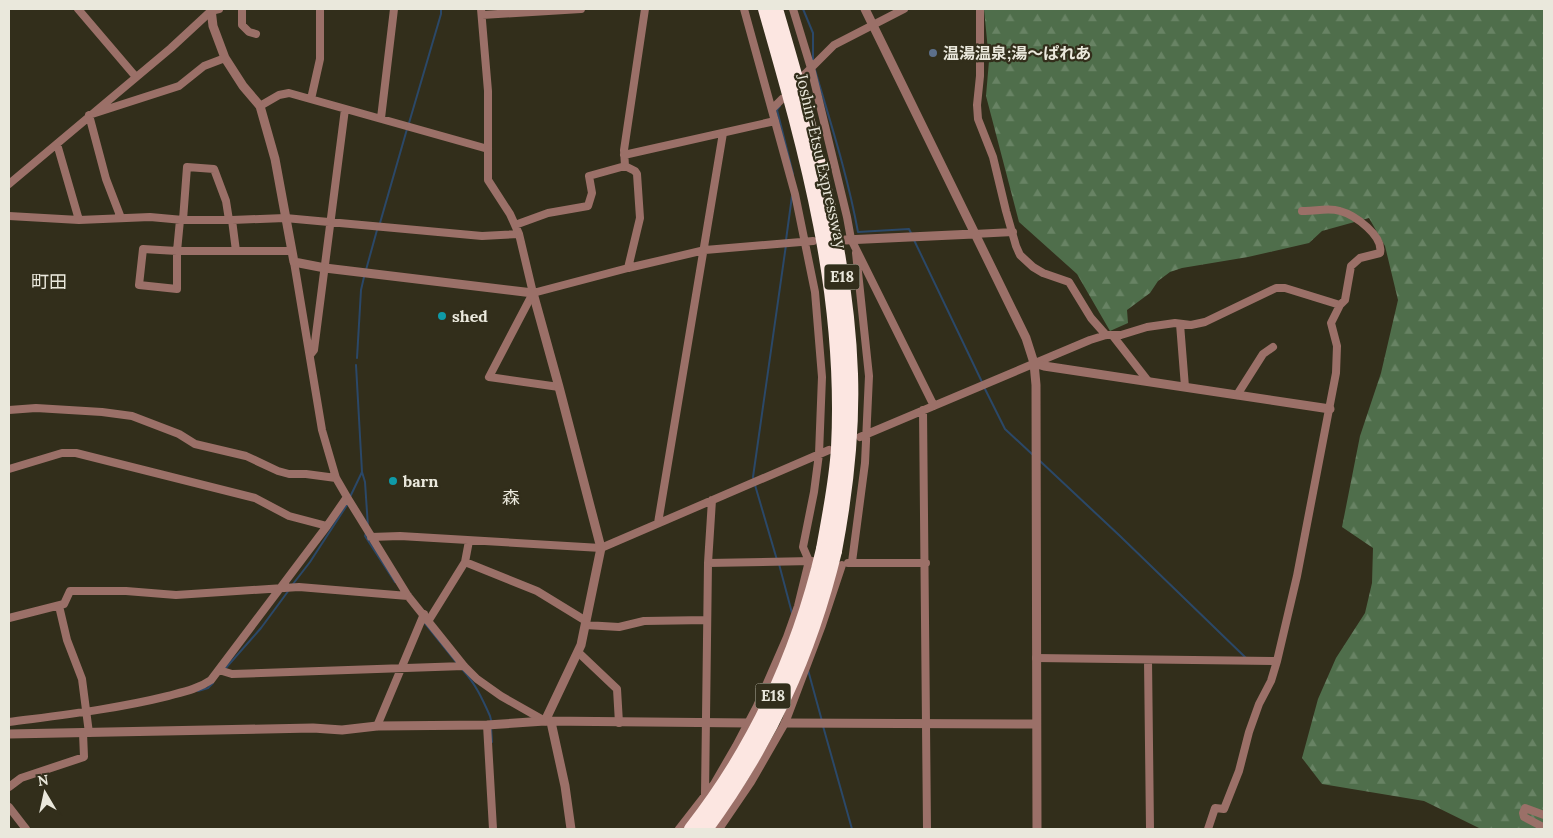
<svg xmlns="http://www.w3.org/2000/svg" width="1553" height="838" font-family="Lora,'Noto Sans JP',serif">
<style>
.forest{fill:url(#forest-firs)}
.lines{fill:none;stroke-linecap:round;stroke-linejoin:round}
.stream{stroke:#2b4868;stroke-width:2}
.minor{stroke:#9b7068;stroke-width:8}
.tertiary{stroke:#9b7068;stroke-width:9}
.motorway{stroke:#fce6e1;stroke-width:14}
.motorway-bridge{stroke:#fce6e1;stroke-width:14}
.service-dot{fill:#5c6f8a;stroke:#322e1b;stroke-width:2}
.culture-dot{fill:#0f9aa8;stroke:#322e1b;stroke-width:2}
.labels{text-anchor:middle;stroke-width:4.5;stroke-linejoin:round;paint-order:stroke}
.shield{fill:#322e1b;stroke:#b3b0a2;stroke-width:1}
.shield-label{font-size:15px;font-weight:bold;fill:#eae8dc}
.poi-label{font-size:16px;font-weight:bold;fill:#eae8dc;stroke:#322e1b;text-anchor:start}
.street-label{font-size:16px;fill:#eae8dc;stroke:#322e1b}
.neighbourhood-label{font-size:18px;fill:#eae8dc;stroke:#322e1b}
</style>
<defs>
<pattern id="forest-firs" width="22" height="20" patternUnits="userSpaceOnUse" patternTransform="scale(1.25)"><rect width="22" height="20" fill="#4f6e4b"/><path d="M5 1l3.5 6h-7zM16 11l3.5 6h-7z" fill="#688364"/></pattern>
</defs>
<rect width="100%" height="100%" fill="#322e1b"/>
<path class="forest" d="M984 9H1544V829H1481L1424 801 1322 784 1302 758 1318 699 1336 658 1365 613 1372 583 1373 548 1342 527 1360 436 1381 373 1398 300 1385 246 1369 218 1322 231 1309 243 1248 257 1182 268 1170 272 1158 281 1150 293 1127 310 1128 323 1110 331 1077 274 1019 222 986 96 989 61Z"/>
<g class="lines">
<path class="stream" d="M803 9 813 33V61
M815 70C831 124 848 177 858 232L909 229 911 233
M780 106 777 110 793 174
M409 123 441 14V9
M380 223 407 129
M786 240 792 196
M914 240 982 382
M366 270 377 230
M357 358 361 290 364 277
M984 387 1005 429 1033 455
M1040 461 1120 536 1246 658
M362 472 365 482 368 527
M754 481 753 477 786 245
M755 485 777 560
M350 497 362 472 356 365
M366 533 365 536 395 582
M779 564 792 613
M293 584 310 562 347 505
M424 622 457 663
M462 669C475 683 482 698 490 716L491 720
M224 670 261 628 289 590
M808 670 822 721
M198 691 208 688 213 683
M823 726 852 829
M491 727 492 742"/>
<path class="minor" d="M78 9 136 77
M242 9V25L249 32 256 34
M481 9 488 91V180L510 214 519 234 533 293 489 377 559 387
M793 9 811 68 847 217 851 239 934 406
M980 9V76L977 105 978 119 993 157 1006 211 1016 246 1020 255 1033 267 1043 273 1069 282 1091 318 1106 335
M482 15 581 9
M804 75 834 45 904 9
M311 99 320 59V9
M260 106 279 95 289 93 488 149
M772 109 782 99
M381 118 394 9
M57 144 79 220
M624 155 775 121
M9 184 171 48 211 11 219 9
M1302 211C1314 212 1327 207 1340 211 1355 215 1384 236 1380 253L1360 258 1351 266 1345 300 1340 305
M9 216 79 220 150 217 183 220H232L285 218 482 236 519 234
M121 218 106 179 89 115 179 86 204 66 225 58
M180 220 177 251H292
M183 220 187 167 214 169 226 201 229 220
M232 220 236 251
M515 225 548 213 588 206 592 193 589 176 625 166
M974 234 1013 232
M143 249 177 251V289L139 285Z
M294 262 322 430 336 478 347 497 408 596 464 666 477 679 501 696 545 721
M628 268 640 218 637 174 635 171 625 166 624 150 645 9
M533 293 628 268 705 250 813 241
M1180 324 1185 387
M1113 336 1148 381
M310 355 314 350 345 109
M1237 395 1263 354 1273 347
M9 410 36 408 102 412 132 416 179 434 195 444 246 456 278 471 289 474H306L336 478
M923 410 927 829
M860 437 1090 340 1106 335H1121L1147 327 1175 323 1191 325 1205 322 1276 288H1285L1340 305 1331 323 1337 346 1336 373 1297 576 1277 661 1271 681 1259 704 1249 732 1239 771 1224 809 1215 808 1208 829
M9 469 62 453H76L255 498 289 516 327 526 347 497
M658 523 723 133
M371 537 400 536 601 548 829 450
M465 562 537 591 586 621
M852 562 865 463 869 376 856 253
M708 563 812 561
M848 563H926
M59 606 67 640 82 679 89 733
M9 618 64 604 70 591H126L176 595 299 587 408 596
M429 620 465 562 469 541
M585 625 619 627 644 621 707 620
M579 653 617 689 619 723
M1036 658 1277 661
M1148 660 1150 829
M219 670 232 674 464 666
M9 722C62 715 116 709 168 696 183 692 198 689 211 680L327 526
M487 725 493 829
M377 726 424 614
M9 787 21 778 84 757 83 733
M705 795 708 563 712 500
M9 807 26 829
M679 829 714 784 736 746 757 706 787 637 798 606 809 561 803 547 814 492 819 454 822 377 815 292 795 194 744 9
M719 829 751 782 785 723 822 625 842 565
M1544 829 1543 827 1524 817 1523 813 1525 808 1544 815"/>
<path class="tertiary" d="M211 9 213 26 225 58 243 86 260 106 275 159 294 262 325 268 533 293 559 387 601 548 581 645 545 721
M865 9 1026 338 1034 363 1036 385 1037 829
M845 240 974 234
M1034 363 1044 366 1330 409
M551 722 565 786 571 829
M785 723 1036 724
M9 734 313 728 342 730 377 726 487 725 545 721 749 723"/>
<path class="motorway" d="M765 9C807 155 846 294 838 448 836 482 829 515 823 549
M776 9C811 128 847 250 851 374 853 434 846 493 835 551"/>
<path class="motorway-bridge" d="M691 829C756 746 799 651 823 549
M706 829C769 743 810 655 835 551"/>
</g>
<circle class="service-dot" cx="933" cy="53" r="5"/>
<g class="culture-dot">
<circle cx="442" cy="316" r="5"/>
<circle cx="393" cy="481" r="5"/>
</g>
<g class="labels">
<g class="shield">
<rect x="824.5" y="264.5" width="35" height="25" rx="4"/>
<rect x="755.5" y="683.5" width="35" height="25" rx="4"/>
</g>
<g class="shield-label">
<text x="842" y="282">E18</text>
<text x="773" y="701">E18</text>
</g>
<g class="poi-label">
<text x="943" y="59">温湯温泉;湯〜ぱれあ</text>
<text x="452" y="322">shed</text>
<text x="403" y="487">barn</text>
</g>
<g class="street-label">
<text transform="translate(822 161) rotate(77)" y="6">Joshin-Etsu Expressway</text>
</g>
<g class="neighbourhood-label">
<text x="49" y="288">町田</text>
<text x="511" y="504">森</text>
</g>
</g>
<rect width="1553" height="838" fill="none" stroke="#eae8dc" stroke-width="20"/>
<g transform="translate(45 793) rotate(351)" stroke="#322e1b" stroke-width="4" paint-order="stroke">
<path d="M0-4L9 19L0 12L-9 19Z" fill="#eae8dc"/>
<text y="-8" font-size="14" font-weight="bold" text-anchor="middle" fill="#eae8dc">N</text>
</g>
</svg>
